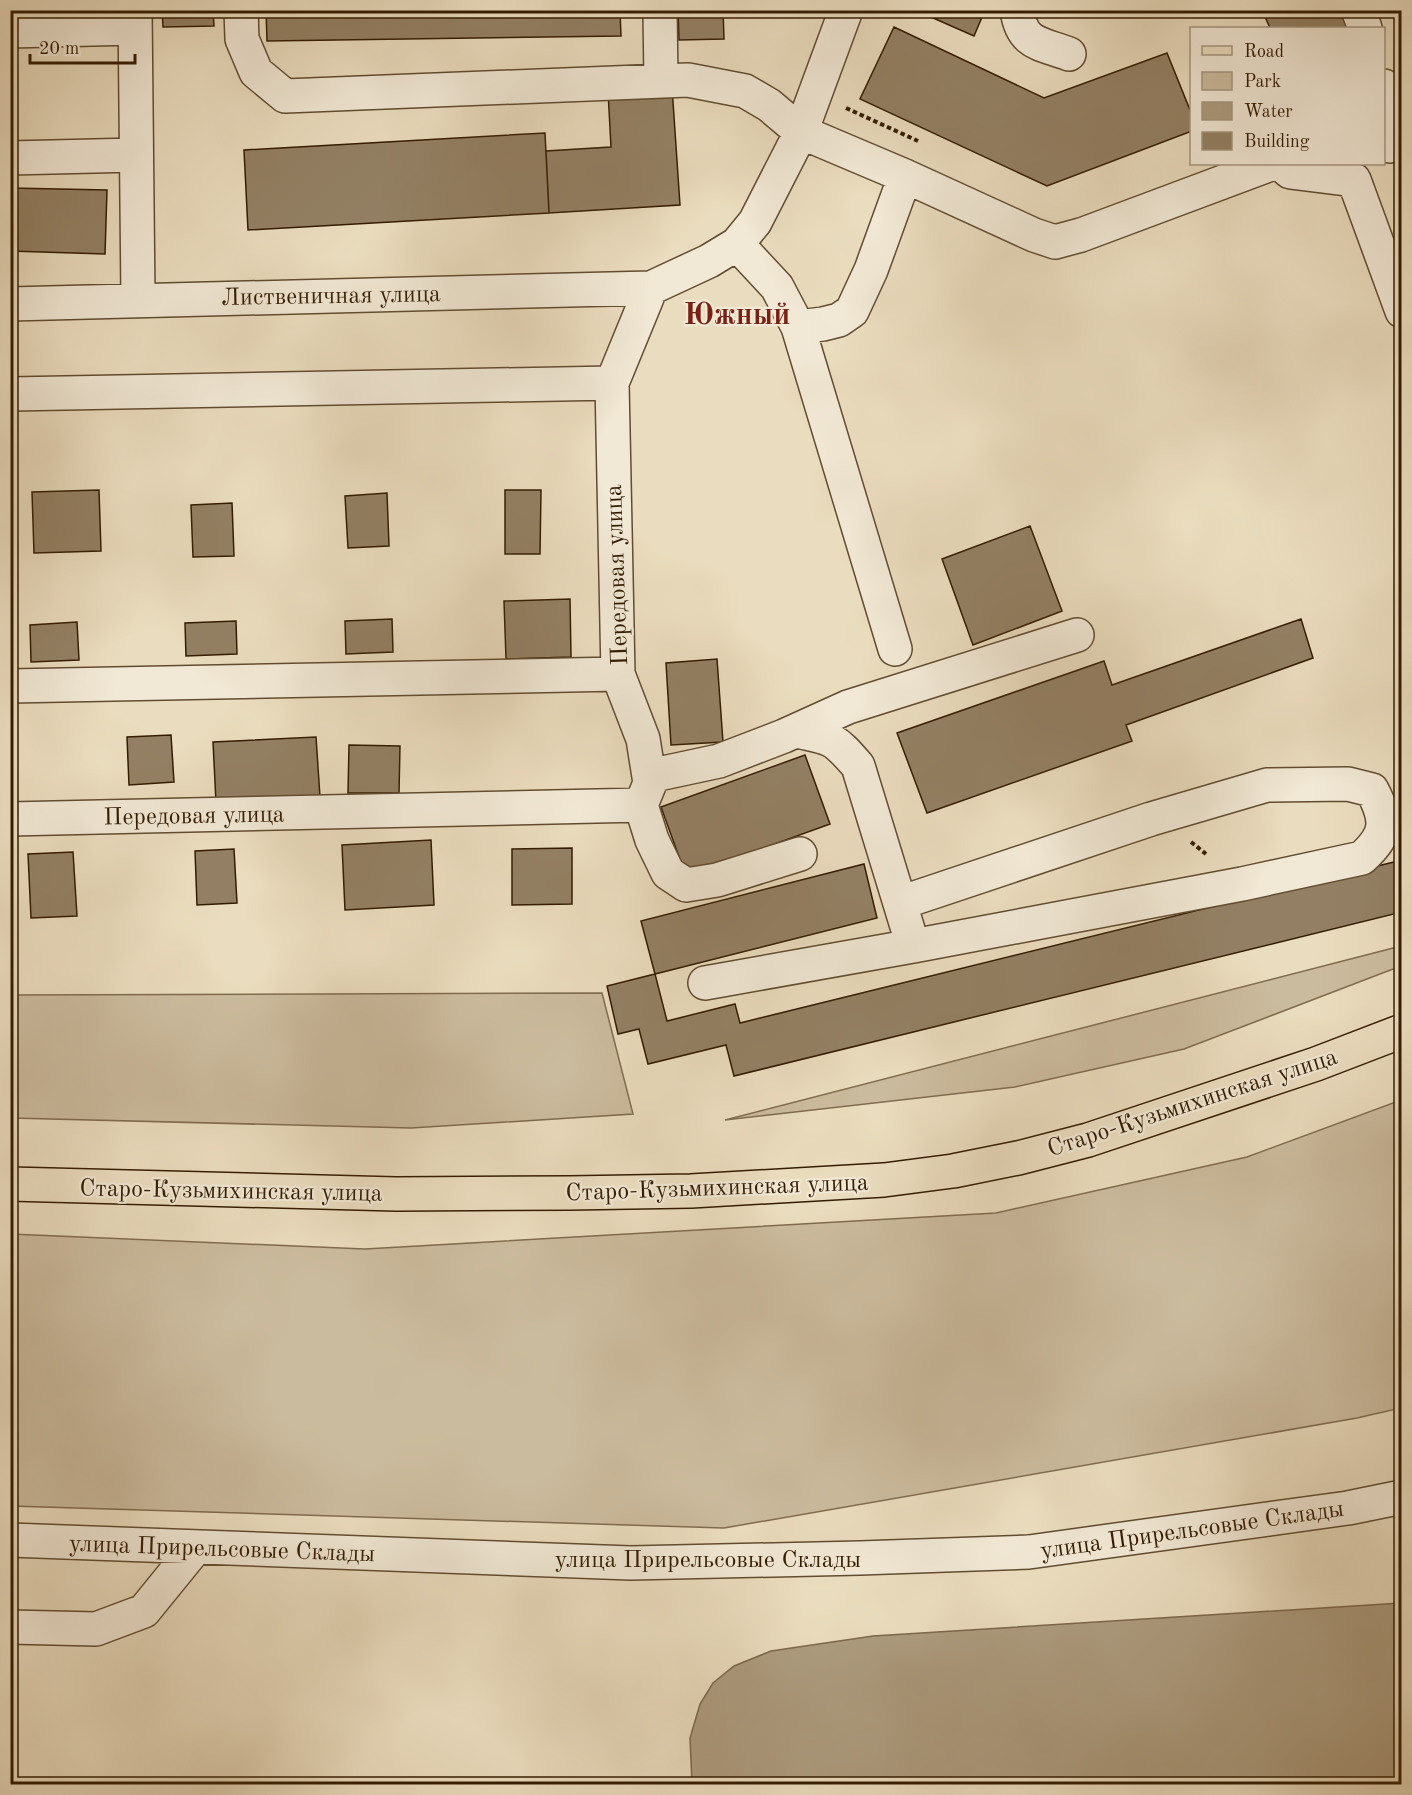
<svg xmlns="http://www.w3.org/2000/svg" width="1412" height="1795" font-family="'Old Standard TT',serif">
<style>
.green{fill:#cbbb9e;stroke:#806c50;stroke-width:1.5}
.water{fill:#ac9b7e;stroke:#7c684c;stroke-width:1.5}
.building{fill:#938064;stroke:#341c02;stroke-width:1.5}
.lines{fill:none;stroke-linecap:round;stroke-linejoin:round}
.minor-casing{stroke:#624c31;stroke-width:36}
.major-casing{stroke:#341c02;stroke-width:36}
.path{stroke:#341c02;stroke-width:4;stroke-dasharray:4.5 3;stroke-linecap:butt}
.minor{stroke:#f1e8d5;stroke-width:33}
.major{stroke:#eadcbe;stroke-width:33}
.labels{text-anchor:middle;stroke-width:4.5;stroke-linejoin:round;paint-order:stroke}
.street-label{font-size:24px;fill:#341c02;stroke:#f1e8d5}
.district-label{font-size:30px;font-weight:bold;fill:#7a1f14;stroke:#f1e8d5}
</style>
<rect width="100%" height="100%" fill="#eadcbe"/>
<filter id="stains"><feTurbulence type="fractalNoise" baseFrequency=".00333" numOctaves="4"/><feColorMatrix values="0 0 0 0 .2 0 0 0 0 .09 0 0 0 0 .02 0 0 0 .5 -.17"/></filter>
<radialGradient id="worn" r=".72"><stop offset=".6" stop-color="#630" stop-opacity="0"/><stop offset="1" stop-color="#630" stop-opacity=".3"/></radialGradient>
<path class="green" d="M1401 946V966L1184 1049 1015 1087 725 1120Z
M602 993 633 1114 411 1128 11 1118V995Z
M1401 1100V1408L1357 1418 724 1528 11 1506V1234L365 1249 996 1213 1247 1157Z"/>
<path class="water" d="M1401 1603V1784H692L690 1738 700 1704 713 1683 734 1666 771 1651 873 1636Z"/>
<path class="building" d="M162 10H213L214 26 163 27Z
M266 10H620L621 36 267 41Z
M678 10H723L724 39 679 40Z
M915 10H985L974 36Z
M1262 10H1342L1349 28H1270Z
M894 27 1044 98 1167 53 1192 115V131L1047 186 860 99Z
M672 87 680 205 549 213 546 151 611 147 608 91Z
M545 133 549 213 248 230 244 150Z
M10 188 107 190 105 254 10 251Z
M99 490 101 551 34 553 32 492Z
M505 490H541L540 554H505Z
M387 493 389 546 348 548 345 496Z
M232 503 234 556 193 557 191 505Z
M1030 526 1062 611 973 645 942 559Z
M570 599 571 657 506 659 504 601Z
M392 619 393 652 346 654 345 621Z
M1301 619 1313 658 1126 725 1132 741 927 813 897 733 1104 661 1112 685Z
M236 621 237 654 186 656 185 623Z
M77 622 79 660 31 662 30 625Z
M717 659 723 742 671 745 666 663Z
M171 735 174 782 129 785 127 737Z
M316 737 320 797 216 802 213 742Z
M349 745 400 746 399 793H348Z
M805 755 830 824 686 876 661 807Z
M431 840 434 905 345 910 342 845Z
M572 848V904L512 905V849Z
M234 849 237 903 197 905 195 851Z
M73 852 77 916 31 918 28 854Z
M1402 860V912L734 1076 726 1045 648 1064 639 1029 618 1034 607 986 655 974 667 1021 735 1004 740 1023Z
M864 864 877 918 655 974 641 921Z"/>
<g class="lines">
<defs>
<path id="minor" d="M135 10 138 299
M241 10 242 39 256 72 285 96 688 80 745 91 769 105 801 132 905 176 1034 235 1055 242 1081 235 1271 164
M660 10 661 81
M1017 10C1022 45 1040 43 1069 54
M1358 10 1365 28
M10 31 135 28
M1384 86 1388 112 1390 146
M10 158 136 155
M1281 164 1290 172 1354 180 1402 311
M737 244 777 287 798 327 895 649
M10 304 651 288
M798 327 823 324 839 320 852 311 871 270 905 176
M10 394 612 383
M10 686 618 674
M649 776 719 761 784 736 848 707 1077 635
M641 805 652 840 668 873 686 885 717 880 800 854
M10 819 641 805 650 783 643 739 618 674 612 383 651 288 709 261 737 244 755 222 801 132 846 10
M900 903 1151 819 1267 785 1348 784 1372 790C1388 821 1388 834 1362 858L1242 884 913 946
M705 983 913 946 858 766C834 738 832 738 796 731
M10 1540 631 1563 860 1558 1029 1552 1348 1508 1402 1497
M10 1627 96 1629 144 1611 196 1547"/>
<path id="major" d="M10 1184 396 1194 570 1193 691 1191 884 1180 953 1171 1018 1158 1088 1140 1316 1064 1402 1031"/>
</defs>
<use href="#minor" class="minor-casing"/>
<use href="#major" class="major-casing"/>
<path class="path" d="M846 108 918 141
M1191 842 1206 854"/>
<use href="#minor" class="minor"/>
<use href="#major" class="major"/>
</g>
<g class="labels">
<g class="street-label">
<text transform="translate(331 295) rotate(-1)" y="8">Лиственичная улица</text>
<text transform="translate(616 575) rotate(-92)" y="8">Передовая улица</text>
<text transform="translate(194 815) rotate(-1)" y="8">Передовая улица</text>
<text transform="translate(1192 1102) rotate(-18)" y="8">Старо-Кузьмихинская улица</text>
<text transform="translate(717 1187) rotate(-2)" y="8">Старо-Кузьмихинская улица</text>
<text transform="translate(231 1190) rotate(1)" y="8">Старо-Кузьмихинская улица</text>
<text transform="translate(1192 1529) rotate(-8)" y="8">улица Прирельсовые Склады</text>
<text transform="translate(222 1548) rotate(2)" y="8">улица Прирельсовые Склады</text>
<text x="708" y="1567">улица Прирельсовые Склады</text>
</g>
<g class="district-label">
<text x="737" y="324">Южный</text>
</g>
</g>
<rect width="1412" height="1795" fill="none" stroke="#eadcbe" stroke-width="36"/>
<rect x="12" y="12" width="1388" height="1771" fill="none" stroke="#341c02" stroke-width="3"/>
<rect x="18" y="18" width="1376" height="1759" fill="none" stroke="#341c02" stroke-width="1.5"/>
<rect x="1190" y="27" width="195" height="138" fill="#f1e8d5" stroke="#a59681" stroke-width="1.5"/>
<rect x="1202" y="46" width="30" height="9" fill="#eadcbe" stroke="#a59681" stroke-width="1.5"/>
<text x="1244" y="57" font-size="18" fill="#341c02">Road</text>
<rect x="1202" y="72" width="30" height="18" fill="#cbbb9e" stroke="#a59681" stroke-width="1.5"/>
<text x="1244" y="87" font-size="18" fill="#341c02">Park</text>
<rect x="1202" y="102" width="30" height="18" fill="#ac9b7e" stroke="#a59681" stroke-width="1.5"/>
<text x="1244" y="117" font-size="18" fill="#341c02">Water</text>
<rect x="1202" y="132" width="30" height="18" fill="#938064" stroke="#a59681" stroke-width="1.5"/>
<text x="1244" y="147" font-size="18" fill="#341c02">Building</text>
<path d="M30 54v9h105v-9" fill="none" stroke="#341c02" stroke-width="3"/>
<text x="39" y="54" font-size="18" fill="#341c02" stroke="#f1e8d5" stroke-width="4.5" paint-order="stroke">20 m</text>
<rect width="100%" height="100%" filter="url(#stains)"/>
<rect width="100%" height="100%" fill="url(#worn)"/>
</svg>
